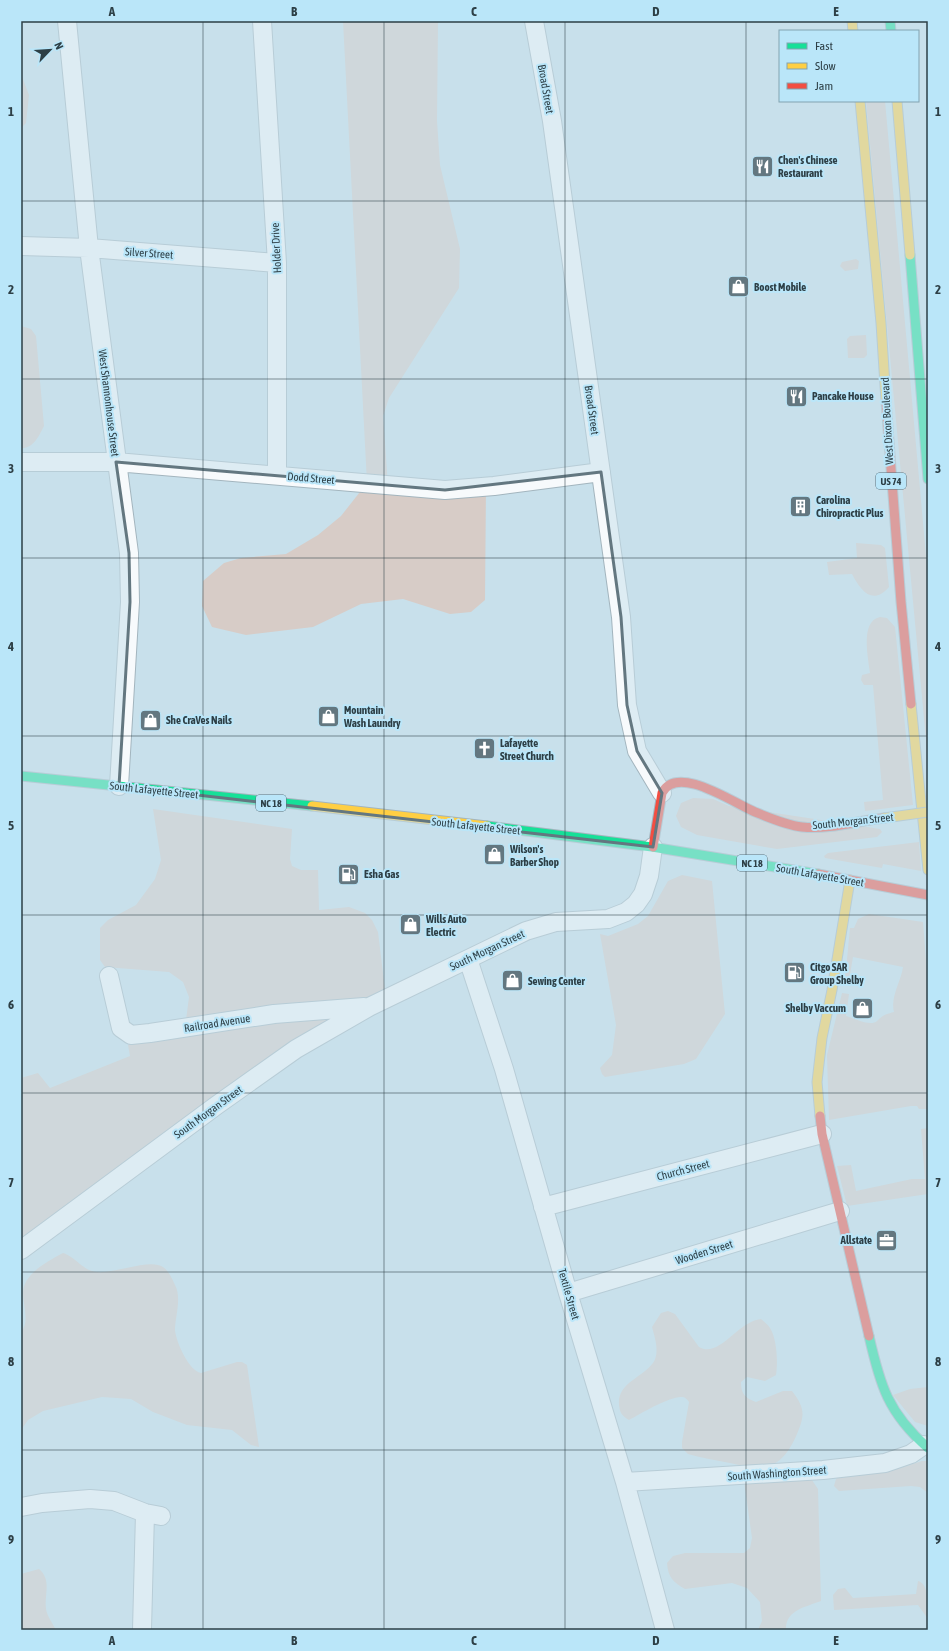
<svg xmlns="http://www.w3.org/2000/svg" width="949" height="1651" font-family="'Asap Condensed',sans-serif">
<style>
.green{fill:#d7ccc7}
.lines{fill:none;stroke-linecap:round;stroke-linejoin:round}
.street-casing{stroke:#a3b5be;stroke-width:20}
.fast-casing{stroke:#a3b5be;stroke-width:11}
.slow-casing{stroke:#a3b5be;stroke-width:11}
.jam-casing{stroke:#a3b5be;stroke-width:11}
.street{stroke:#f7fafc;stroke-width:18}
.fast{stroke:#16e098;stroke-width:9}
.slow{stroke:#ffcf43;stroke-width:9}
.jam{stroke:#f24e42;stroke-width:9}
.slow-bridge-casing{stroke:#a3b5be;stroke-width:11;stroke-linecap:butt}
.slow-bridge{stroke:#ffcf43;stroke-width:9}
.marked{fill:none;stroke:#637780;stroke-width:3;stroke-linejoin:round}
.grid{fill:none;stroke:#2d3f46;stroke-width:1;stroke-opacity:0.55}
.labels{text-anchor:middle;stroke-width:4;stroke-linejoin:round;paint-order:stroke}
.shield{fill:#bae6f9;stroke:#57717c;stroke-width:1}
.shield-label{font-size:10px;font-weight:bold;fill:#2d3f46}
.street-label{font-size:11px;fill:#2d3f46;stroke:#bae6f9}
.poi-label{font-size:11px;font-weight:bold;fill:#2d3f46;stroke:#bae6f9;text-anchor:start}
.neatline{fill:none;stroke:#2d3f46;stroke-width:1.5}
.grid-label{font-size:13px;text-anchor:middle;font-weight:bold;fill:#2d3f46}
</style>
<rect width="100%" height="100%" fill="#c8e0eb"/>
<path class="green" d="M343 21H438L437 121 440 165 460 249 459 288 389 398 383 416 388 485 486 487 485 600 471 612 450 614 403 599 361 604 313 627 246 635 212 627 202 606 203 581 224 563 241 558 286 554 318 535 341 516 367 483Z
M21 74 29 95 26 123 21 128Z
M866 101H885L928 578V761Z
M856 259 859 261 858 269 845 271 840 266 842 262Z
M21 326 31 329 36 336 44 426C39 436 33 449 21 448Z
M866 335 867 355 864 358H848L847 339 850 336Z
M856 543 881 545 885 548 889 587C872 607 860 589 852 574L829 575 827 562 857 558Z
M880 617 887 618 895 627 913 805 865 811 864 802 883 800 873 685H864L861 680 862 675 870 673C868 657 860 621 880 617Z
M693 798 713 799 729 806 880 829 882 832 877 837 777 849 697 835 681 827 676 816 681 803Z
M153 809 292 829 290 859 292 866 301 870H318L319 910 349 907 365 913 372 920 378 932 386 998 369 1007 21 1250V1078L38 1073 50 1088 130 1056 128 1045 150 1033 185 1028 189 997 183 982 169 972 105 967 100 960V928L108 920 136 905 155 879 161 860Z
M919 842 921 871 883 864 882 868 825 858 824 856 828 853Z
M682 875 712 881 725 1014 696 1059 684 1064 605 1077 602 1074 600 1068 612 1055 616 1025 600 934 608 936 638 924 648 916 668 881Z
M869 914 923 922 928 986V1109H919L917 1106H911L829 1120 827 1055 842 993 849 994 846 1016C853 1018 871 1027 877 1021 883 1015 886 1014 894 1012 890 997 901 982 903 967L853 957 849 980H845L850 928H854L858 919Z
M928 1128V1194L847 1206 837 1166 851 1165 856 1191 912 1179H925L921 1129Z
M63 1253C76 1257 83 1271 97 1272 114 1274 150 1258 163 1267 168 1270 173 1280 175 1285 182 1298 175 1317 175 1330 176 1342 189 1371 201 1373L237 1362H242L247 1365 259 1447 251 1445 232 1430 187 1425 153 1412 131 1399 102 1397 43 1411 28 1420 21 1430V1332C30 1322 23 1305 23 1293 23 1274 48 1261 63 1253Z
M668 1311 675 1314 699 1347C719 1359 738 1321 761 1319 764 1322 768 1324 770 1328 777 1339 778 1362 776 1375L765 1381 747 1377 741 1382C741 1394 745 1398 756 1402L783 1391H792C805 1408 805 1415 797 1434 781 1470 766 1471 730 1463 716 1460 702 1458 688 1454L682 1448V1442L689 1402C687 1399 685 1397 682 1397 670 1396 640 1414 629 1420 622 1416 620 1413 619 1405 617 1383 642 1378 653 1363 660 1353 655 1338 652 1327L661 1313Z
M928 1387V1426L915 1422 893 1395 910 1389Z
M922 1461H928V1493L920 1487 911 1486 839 1491 834 1486 836 1479 843 1474H863L897 1469Z
M803 1476 812 1480 818 1489 821 1601C806 1607 785 1610 786 1630H758L762 1621 760 1602 747 1588 732 1583 685 1589C673 1582 668 1577 667 1563L673 1556 685 1553H744L750 1548 752 1538 744 1481Z
M39 1569C52 1580 44 1594 46 1609 47 1616 53 1624 56 1630H21V1574Z
M918 1581C930 1584 928 1609 928 1619L918 1605 834 1610 833 1595 838 1589 845 1588 853 1598 916 1594Z"/>
<g class="lines">
<defs>
<path id="street" d="M67 21 89 248 129 553 130 602 119 786
M262 21 277 263V475
M534 21 552 121 621 617 627 705 637 751 662 793
M21 246 89 248 277 263
M21 462H116L445 490 494 486 601 472
M468 959 504 1069 568 1293 625 1482 665 1630
M109 976 121 1028 131 1035 150 1033 274 1014 364 1007
M543 1207 822 1134
M21 1250 217 1105 296 1049 369 1007 526 931 556 922 608 919 626 912 636 904 643 894 649 876 653 847
M568 1293 840 1211
M625 1482 823 1470 885 1463 911 1454 924 1445
M21 1507 42 1503 90 1499 114 1501 145 1513 161 1516
M142 1630 145 1513"/>
<path id="fast" d="M890 21 891 31
M910 255 928 479
M21 776 312 806
M487 826 652 847 818 874
M869 1336C880 1385 888 1413 928 1448"/>
<path id="slow" d="M852 21 853 31
M860 101 881 323 886 401
M897 101 910 255
M911 704 928 870
M312 806 487 826
M820 1116 817 1082 822 1038 832 990 850 880"/>
<path id="jam" d="M886 401 901 602 911 704
M653 847 662 793C677 763 735 804 755 812 770 818 786 825 802 827 829 830 857 821 884 818
M818 874 928 895
M820 1116 822 1134 869 1336"/>
</defs>
<use href="#street" class="street-casing"/>
<use href="#fast" class="fast-casing"/>
<use href="#slow" class="slow-casing"/>
<use href="#jam" class="jam-casing"/>
<use href="#street" class="street"/>
<use href="#fast" class="fast"/>
<use href="#slow" class="slow"/>
<use href="#jam" class="jam"/>
<defs>
<path id="slow-bridge" d="M884 818 928 812"/>
</defs>
<use href="#slow-bridge" class="slow-bridge-casing"/>
<use href="#slow-bridge" class="slow-bridge"/>
</g>
<path d="M0 0H949V1651H0ZM116 462 445 490 601 472 621 617 627 705 637 751 662 793 653 847 119 786 130 602 129 553Z" fill="#c8e0eb" fill-opacity=".55" fill-rule="evenodd"/>
<path class="marked" d="M116 462 445 490 601 472 621 617 627 705 637 751 662 793 653 847 119 786 130 602 129 553Z"/>
<path class="grid" d="M203 21V1630M384 21V1630M565 21V1630M746 21V1630M21 201H928M21 379H928M21 558H928M21 736H928M21 915H928M21 1093H928M21 1272H928M21 1450H928"/>
<defs>
<symbol id="restaurant-square" viewBox="-11 -11 22 22"><rect x="-9" y="-9" width="18" height="18" rx="4" fill="#637780" stroke="#bae6f9"/><path d="M-5-6h1v4h1v-4h1v4h1v-4h1v5L-1.5 .5V6h-2V.5L-5-1ZM5-6V6H3V1.5H1.5Q1.5-4 5-6Z" fill="#fff"/></symbol>
<symbol id="shop-square" viewBox="-11 -11 22 22"><rect x="-9" y="-9" width="18" height="18" rx="4" fill="#637780" stroke="#bae6f9"/><path d="M-5-2.5h2.3a2.7 3.5 0 0 1 5.4 0H5L5.5 6h-11ZM-1.5-2.5h3a1.5 2.3 0 0 0-3 0Z" fill="#fff"/></symbol>
<symbol id="building-square" viewBox="-11 -11 22 22"><rect x="-9" y="-9" width="18" height="18" rx="4" fill="#637780" stroke="#bae6f9"/><path d="M-4-6H4V6H1V3H-1V6H-4ZM-2.5-4.3h1.7v1.8h-1.7ZM.8-4.3h1.7v1.8H.8ZM-2.5-1h1.7V.8h-1.7ZM.8-1h1.7V.8H.8Z" fill="#fff"/></symbol>
<symbol id="church-square" viewBox="-11 -11 22 22"><rect x="-9" y="-9" width="18" height="18" rx="4" fill="#637780" stroke="#bae6f9"/><path d="M-1.2-6h2.4v3.5h3.3v2.4h-3.3V6h-2.4V-.1h-3.3v-2.4h3.3Z" fill="#fff"/></symbol>
<symbol id="fuel-square" viewBox="-11 -11 22 22"><rect x="-9" y="-9" width="18" height="18" rx="4" fill="#637780" stroke="#bae6f9"/><path d="M-5.5-6h7V0h2V4h1.3V-2.5L3-4.5l.8-.8L6-3V5H2.5V1h-1V6h-7ZM-4.2-4.7v3.2H.2V-4.7Z" fill="#fff"/></symbol>
<symbol id="office-square" viewBox="-11 -11 22 22"><rect x="-9" y="-9" width="18" height="18" rx="4" fill="#637780" stroke="#bae6f9"/><path d="M-6-3h4V-5.5h4V-3h4V5H-6ZM-1-4.5V-3h2v-1.5ZM-6 0V1H6V0Z" fill="#fff"/></symbol>
</defs>
<g fill-rule="evenodd">
<use href="#restaurant-square" x="750" y="154" width="25" height="25"/>
<use href="#shop-square" x="726" y="274" width="25" height="25"/>
<use href="#restaurant-square" x="784" y="384" width="25" height="25"/>
<use href="#building-square" x="788" y="494" width="25" height="25"/>
<use href="#shop-square" x="316" y="704" width="25" height="25"/>
<use href="#shop-square" x="138" y="708" width="25" height="25"/>
<use href="#church-square" x="472" y="736" width="25" height="25"/>
<use href="#shop-square" x="482" y="842" width="25" height="25"/>
<use href="#fuel-square" x="336" y="862" width="25" height="25"/>
<use href="#shop-square" x="398" y="912" width="25" height="25"/>
<use href="#fuel-square" x="782" y="960" width="25" height="25"/>
<use href="#shop-square" x="500" y="968" width="25" height="25"/>
<use href="#shop-square" x="850" y="996" width="25" height="25"/>
<use href="#office-square" x="874" y="1228" width="25" height="25"/>
</g>
<g class="labels">
<g class="shield">
<rect x="876" y="473" width="30" height="16" rx="3"/>
<rect x="256" y="795" width="30" height="16" rx="3"/>
<rect x="737" y="855" width="30" height="16" rx="3"/>
</g>
<g class="shield-label">
<text x="891" y="485">US 74</text>
<text x="271" y="807">NC 18</text>
<text x="752" y="867">NC 18</text>
</g>
<g class="street-label">
<text transform="translate(546 89) rotate(80)" y="4">Broad Street</text>
<text transform="translate(276 248) rotate(-93)" y="4">Holder Drive</text>
<text transform="translate(149 253) rotate(4)" y="4">Silver Street</text>
<text transform="translate(109 403) rotate(83)" y="4">West Shannonhouse Street</text>
<text transform="translate(592 410) rotate(82)" y="4">Broad Street</text>
<text transform="translate(887 421) rotate(-93)" y="4">West Dixon Boulevard</text>
<text transform="translate(311 478) rotate(5)" y="4">Dodd Street</text>
<text transform="translate(154 790) rotate(6)" y="4">South Lafayette Street</text>
<text transform="translate(853 821) rotate(-6)" y="4">South Morgan Street</text>
<text transform="translate(476 826) rotate(6)" y="4">South Lafayette Street</text>
<text transform="translate(820 875) rotate(10)" y="4">South Lafayette Street</text>
<text transform="translate(487 950) rotate(-25)" y="4">South Morgan Street</text>
<text transform="translate(217 1023) rotate(-9)" y="4">Railroad Avenue</text>
<text transform="translate(208 1112) rotate(-36)" y="4">South Morgan Street</text>
<text transform="translate(683 1170) rotate(-15)" y="4">Church Street</text>
<text transform="translate(704 1252) rotate(-17)" y="4">Wooden Street</text>
<text transform="translate(569 1294) rotate(74)" y="4">Textile Street</text>
<text transform="translate(777 1473) rotate(-4)" y="4">South Washington Street</text>
</g>
<g class="poi-label">
<text x="778" y="164">Chen's Chinese<tspan x="778" dy="13">Restaurant</tspan></text>
<text x="754" y="291">Boost Mobile</text>
<text x="812" y="400">Pancake House</text>
<text x="816" y="504">Carolina<tspan x="816" dy="13">Chiropractic Plus</tspan></text>
<text x="344" y="714">Mountain<tspan x="344" dy="13">Wash Laundry</tspan></text>
<text x="166" y="724">She CraVes Nails</text>
<text x="500" y="747">Lafayette<tspan x="500" dy="13">Street Church</tspan></text>
<text x="510" y="853">Wilson's<tspan x="510" dy="13">Barber Shop</tspan></text>
<text x="364" y="878">Esha Gas</text>
<text x="426" y="923">Wills Auto<tspan x="426" dy="13">Electric</tspan></text>
<text x="810" y="971">Citgo SAR<tspan x="810" dy="13">Group Shelby</tspan></text>
<text x="528" y="985">Sewing Center</text>
<text x="846" y="1012" text-anchor="end">Shelby Vaccum</text>
<text x="872" y="1244" text-anchor="end">Allstate</text>
</g>
</g>
<rect width="949" height="1651" fill="none" stroke="#bae6f9" stroke-width="44"/>
<rect x="779" y="30" width="140" height="72" fill="#bae6f9" stroke="#82a3b1"/>
<rect x="787" y="43" width="20" height="6" fill="#16e098" stroke="#82a3b1"/>
<text x="815" y="50" font-size="12" fill="#2d3f46">Fast</text>
<rect x="787" y="63" width="20" height="6" fill="#ffcf43" stroke="#82a3b1"/>
<text x="815" y="70" font-size="12" fill="#2d3f46">Slow</text>
<rect x="787" y="83" width="20" height="6" fill="#f24e42" stroke="#82a3b1"/>
<text x="815" y="90" font-size="12" fill="#2d3f46">Jam</text>
<g transform="translate(50 50) rotate(65)" stroke="#bae6f9" stroke-width="3" paint-order="stroke">
<path d="M0-3L7 15L0 10L-7 15Z" fill="#2d3f46"/>
<text y="-6" font-size="11" font-weight="bold" text-anchor="middle" fill="#2d3f46">N</text>
</g>
<rect x="22" y="22" width="905" height="1607" class="neatline"/>
<g class="grid-label">
<text x="112" y="16">A</text>
<text x="294" y="16">B</text>
<text x="474" y="16">C</text>
<text x="656" y="16">D</text>
<text x="836" y="16">E</text>
<text x="11" y="116">1</text>
<text x="938" y="116">1</text>
<text x="11" y="294">2</text>
<text x="938" y="294">2</text>
<text x="11" y="473">3</text>
<text x="938" y="473">3</text>
<text x="11" y="651">4</text>
<text x="938" y="651">4</text>
<text x="11" y="830">5</text>
<text x="938" y="830">5</text>
<text x="11" y="1009">6</text>
<text x="938" y="1009">6</text>
<text x="11" y="1187">7</text>
<text x="938" y="1187">7</text>
<text x="11" y="1366">8</text>
<text x="938" y="1366">8</text>
<text x="11" y="1544">9</text>
<text x="938" y="1544">9</text>
<text x="112" y="1645">A</text>
<text x="294" y="1645">B</text>
<text x="474" y="1645">C</text>
<text x="656" y="1645">D</text>
<text x="836" y="1645">E</text>
</g>
</svg>
